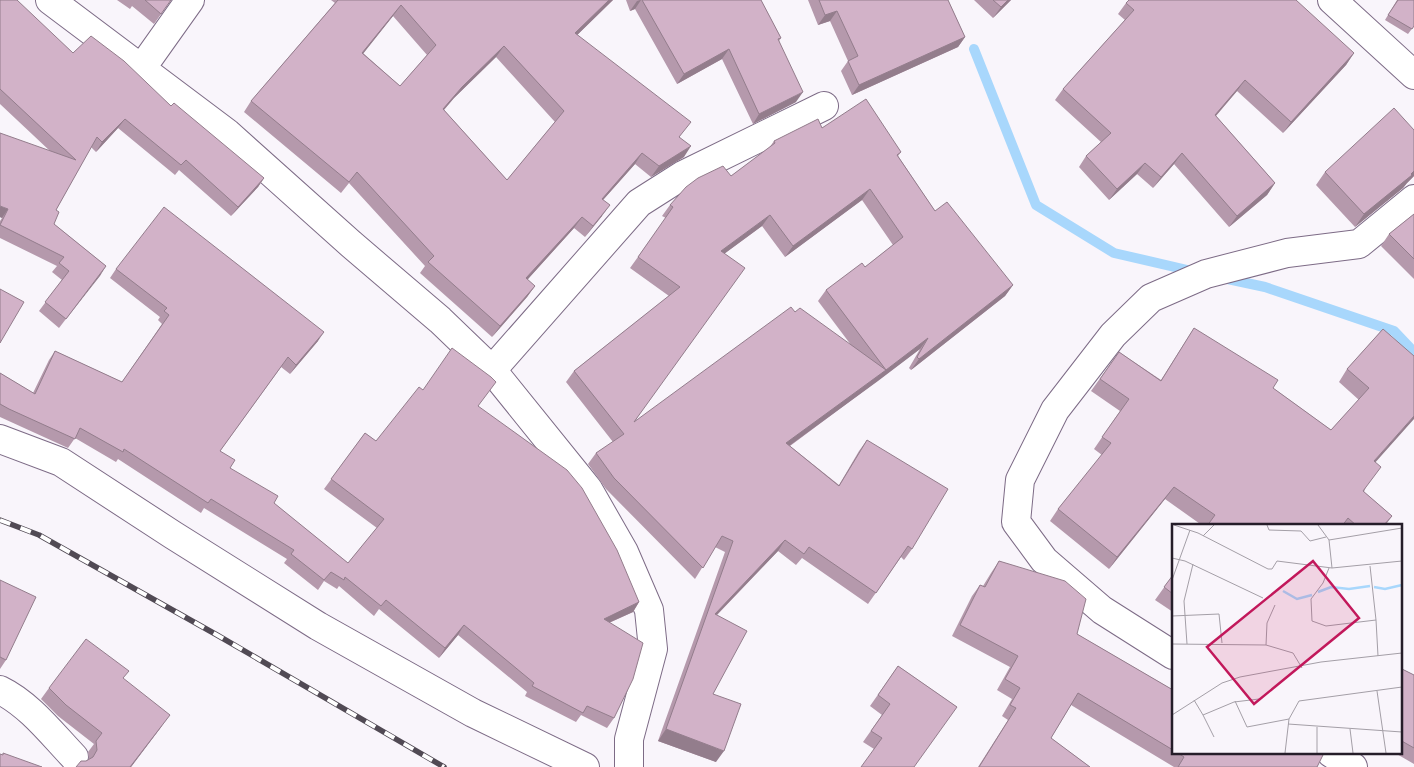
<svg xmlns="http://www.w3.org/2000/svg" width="1414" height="767" font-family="'Times New Roman',serif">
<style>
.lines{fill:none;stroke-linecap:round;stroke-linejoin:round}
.stream{stroke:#a8d7fc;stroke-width:10}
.street-casing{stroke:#7d6b86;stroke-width:30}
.street{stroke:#fff;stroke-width:28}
.rail-casing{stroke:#514a54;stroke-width:5.5}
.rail{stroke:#fff;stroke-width:4;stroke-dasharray:11;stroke-linecap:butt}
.wall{fill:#b599ac;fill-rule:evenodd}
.shaded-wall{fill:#937d8c}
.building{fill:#d2b2c8;stroke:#937d8c;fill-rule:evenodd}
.inset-river{fill:none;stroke:#a8d7fc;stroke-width:2.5}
.inset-road{fill:none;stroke:#a49fa7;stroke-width:1}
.view{fill:#c2185b;fill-opacity:0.15;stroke:#c2185b;stroke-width:2.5}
.inset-edge{fill:none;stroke:#251d29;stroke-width:2.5}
</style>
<rect width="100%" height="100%" fill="#f9f5fb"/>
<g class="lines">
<path class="stream" d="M974 49 1036 205 1114 253 1196 272
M1223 278 1265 287 1394 331 1414 352"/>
<defs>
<path id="street" d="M50 0 227 133 351 244 440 320 492 370 588 489 624 552 649 610 653 649 629 739V767
M1332 0 1414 75
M141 69 190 0
M492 370 639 203 683 175 824 106
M0 439 61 462 173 535 318 626 473 713 585 767
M1173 655 1102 610 1044 560 1016 522 1020 480 1055 410 1113 335 1151 298 1206 274 1287 253 1359 244 1414 199
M0 690C29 704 52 734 74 757
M1331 753 1353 767"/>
</defs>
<use href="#street" class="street-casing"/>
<use href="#street" class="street"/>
<defs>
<path id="rail" d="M0 520 39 535 217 635 444 767"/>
</defs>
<use href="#rail" class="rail-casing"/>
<use href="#rail" class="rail"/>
</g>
<path class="wall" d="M0 0 73 53 171 106 264 178 258 187 231 216 179 170 175 175 118 128 96 152 91 147 56 210 54 224 106 266 59 328 39 311 62 280 52 272 57 266 0 238V221L2 218 0 217 50 151 0 104Z
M117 0H171L154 24 132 6 130 9Z
M331 0H613L577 35 680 137 684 157 651 177 635 164 603 200 602 216 585 237 574 228 527 280 535 286 527 297 492 337 420 273 425 266 349 183 341 193 244 112 251 101 335 3ZM393 16 427 55 400 86 363 53ZM496 57 555 122 507 180 444 110 454 98Z
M626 0H761L781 38 779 41 796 102 753 124 722 59 677 84 635 9 630 11Z
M808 0H948L965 37 958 47 852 95 841 71 848 61 830 21 818 25Z
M974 0H1011L993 18Z
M1397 0H1414V26L1408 34 1385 20Z
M1126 3 1354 53 1346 65 1283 133 1237 91 1216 116 1275 183 1267 195 1229 227 1174 164 1153 188 1137 174 1109 200 1079 167 1086 156 1101 142 1055 100 1063 89 1125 20 1118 14Z
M822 128 901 152 898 156 935 211 1013 285 1005 296 911 370 909 368 920 349 790 446 839 485 859 451 867 440 912 549 904 560 901 557 868 604 802 558 796 565 778 551 717 615 713 694 716 762 658 741 725 552 715 547 695 579 606 489 588 464 596 453 613 442 566 382 574 371 669 296 630 268 666 218 662 216 670 205 731 176 769 148 774 141ZM862 200 893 245 865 267 826 290 818 301 851 345 795 312 635 422 724 254 762 226 785 257Z
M1325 172 1414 176 1407 183 1403 188 1355 227 1316 185Z
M1414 214V279L1381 246 1389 234Z
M116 269 318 341 290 374 281 367 220 451 230 468 348 563 377 528 324 489 365 433 376 441 423 390 478 406 639 602 633 612 609 623 614 718 607 728 581 715 576 722 525 696 527 692 458 635 439 658 379 609 374 616 339 586 337 589 324 581 318 590 284 563 287 559 204 508 201 513 118 459 116 462 75 438 68 448 0 417V373L33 393 49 360 55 351 122 382 162 324 158 320 160 317 110 278Z
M1194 328 1273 388 1331 430 1359 400 1339 382 1347 369 1383 329 1375 462 1364 492 1392 516 1385 526H1203L1165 499 1109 569 1050 521 1058 509 1102 455 1094 449 1120 411 1091 391 1119 352 1161 380Z
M999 561 1077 634 1173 690V753H1324L1317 767H1174L1071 705 1051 738 1090 767H978L1008 720 1002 716 1012 699 997 690 1010 667 952 636 972 596 980 585 983 586 991 573Z
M1173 575V612L1155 600Z
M0 580 6 660 0 669Z
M898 666 957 707 874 749 863 742 882 715 870 706Z
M1400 668 1414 675V764L1395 753H1400Z
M123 679 162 726 131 767H76L89 759 88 752 94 744 58 716 41 699 49 688Z"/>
<path class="shaded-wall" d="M609 0H613L568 44 575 33Z
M640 0H641L635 9 630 11 637 1Z
M1008 0H1011L993 18 1001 7Z
M401 5 393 16 355 64 362 53Z
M837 11 830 21 818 25 825 15Z
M965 37 958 47 852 95 859 85Z
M504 46 496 57 454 98 435 120 443 109 462 87Z
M729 49 722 59 677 84 684 74Z
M1354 53 1346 65 1283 133 1291 122Z
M1245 80 1237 91 1207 126 1215 115Z
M803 92 796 102 753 124 759 114Z
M125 119 118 128 96 152 102 142Z
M691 146 684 157 651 177 659 166Z
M642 153 635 164 594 210 602 199Z
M1182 153 1174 164 1153 188 1161 177Z
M1145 163 1137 174 1109 200 1117 189Z
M1414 171V176L1407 183 1403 188 1355 227 1364 214Z
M264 178 258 187 231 216 238 207Z
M1275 183 1267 195 1229 227 1237 216Z
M870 189 862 200 785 257 793 246Z
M610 205 602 216 585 237 593 226Z
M0 206 8 209 2 218 0 217Z
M770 215 762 226 713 262 721 251Z
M582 217 574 228 519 289 526 278Z
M106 266 100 276 59 328 66 319Z
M1013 285 1005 296 911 370 919 359Z
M535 286 527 297 492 337 500 326Z
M324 332 318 341 290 374 296 365Z
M928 338 920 349 878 381 886 370Z
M886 370 878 381 778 454 786 443Z
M1414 416V419L1365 474 1374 461Z
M1174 487 1165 499 1109 569 1117 557Z
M785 540 778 551 707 625 715 614Z
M639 602 633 612 597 628 604 619Z
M464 625 458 635 439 658 445 648Z
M170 715 131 767H130Z
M666 729 724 751 716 762 658 741Z"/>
<path class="building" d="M0 0H17L73 53 91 36 124 61 171 106 174 103 264 178 238 207 186 160 181 165 125 119 102 142 97 137 56 210 59 212 54 224 106 266 66 319 45 302 69 271 59 263 64 257 0 225 8 209 0 206V133L76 160 0 89Z
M145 0H171L161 14Z
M338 0H609L575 33 691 122 679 137 691 146 659 166 642 153 602 199 610 205 593 226 582 217 526 278 535 286 500 326 428 262 434 256 357 172 349 182 251 101ZM401 5 436 45 400 86 362 53ZM504 46 564 111 507 180 443 109 462 87Z
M642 0H761L781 38 778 39 803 92 759 114 729 49 684 74Z
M819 0H948L965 37 859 85 848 61 858 56 837 11 825 15Z
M993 0H1008L1001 7Z
M1129 0H1296L1354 53 1291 122 1245 80 1215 115 1275 183 1237 216 1182 153 1161 177 1145 163 1117 189 1086 156 1111 133 1063 89 1134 10 1126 3Z
M1398 0H1414V26L1412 29 1388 15Z
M866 99 901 152 897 155 935 211 947 202 1013 285 919 359 917 357 928 338 886 370 826 290 862 263 865 267 903 237 870 189 793 246 770 215 721 251 745 268 634 422 791 307 795 312 800 308 886 370 786 443 839 486 867 440 948 489 912 549 908 546 876 593 809 547 804 554 785 540 715 614 747 631 713 694 741 704 724 751 666 729 733 541 722 536 703 568 614 478 596 453 624 434 574 371 680 287 638 257 673 207 670 205 686 187 698 178 723 166 731 176 775 143 774 141 818 119 822 128Z
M1394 108 1414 130V171L1411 174 1412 175 1364 214 1325 172Z
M164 207 324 332 296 365 288 357 220 451 235 460 230 468 278 496 274 503 348 563 384 519 331 479 365 433 376 441 419 387 423 390 452 348 491 377 496 382 478 406 567 470 582 488 617 550 639 602 604 619 643 643 633 679 614 718 587 706 583 713 532 686 534 683 464 625 445 648 386 600 381 606 345 577 344 580 331 572 324 580 291 554 294 550 211 499 208 503 124 449 123 452 80 428 75 439 9 409 0 404V373L35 394 55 351 122 382 169 315 164 311 167 308 116 269Z
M1414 214V259L1389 234Z
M0 289 24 302 0 343Z
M1194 328 1278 380 1273 388 1331 430 1369 388 1347 369 1383 329 1414 356V416L1374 461 1381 467 1363 491 1392 516 1383 526H1357L1348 518 1342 526H1207L1215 515 1174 487 1117 557 1058 509 1111 443 1102 437 1129 399 1100 379 1119 352 1161 381Z
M999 561 1065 581 1086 599 1077 634 1173 690V750L1078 693 1051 738 1090 767H979L1016 708 1010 705 1020 688 1005 679 1018 656 960 625 980 585 985 587Z
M1173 575V594L1164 587Z
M0 580 36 597 6 660 0 657Z
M86 639 129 671 123 678 170 715 130 767H76L81 761H86L93 757 97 750 96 741 102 733 66 705 49 688Z
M898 666 957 707 914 767H861L882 738 871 731 890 704 878 695Z
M1400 668 1414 675V748L1400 740Z
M3 753 42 767H0V754L3 755Z
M1178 753H1324L1317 767H1178L1184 757Z"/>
<g transform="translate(1172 524)">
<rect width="230" height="230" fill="#f9f5fb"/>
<path class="inset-river" d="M202 63 213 65 230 61M111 67 125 75 140 71M146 68 159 63 177 65 198 62"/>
<path class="inset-road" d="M2 1 26 9 96 45H100L105 37 160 44 230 37M95 1 97 6 129 7 138 17 154 13M146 1 157 16 160 44M31 12 42 1M157 16 230 4M0 34 13 37 91 74M198 42 204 96M157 44 151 59 139 75 140 97 154 102 204 96 206 132M0 56 18 6M0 92 47 90 50 119M0 120 94 121 121 129 130 144M15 120 12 77 21 40M94 121 95 99 103 81M205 167 214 229M22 176 31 191M63 177 75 203 117 195M0 191 50 159 68 153 149 138 230 129M116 200 230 208M178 205 181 229M42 213 31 191 62 178 87 175M113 229 117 195 127 177 230 163M145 229V203"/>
<path class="view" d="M141 37 187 94 82 180 35 123Z"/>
<rect width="230" height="230" class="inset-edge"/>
</g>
</svg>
